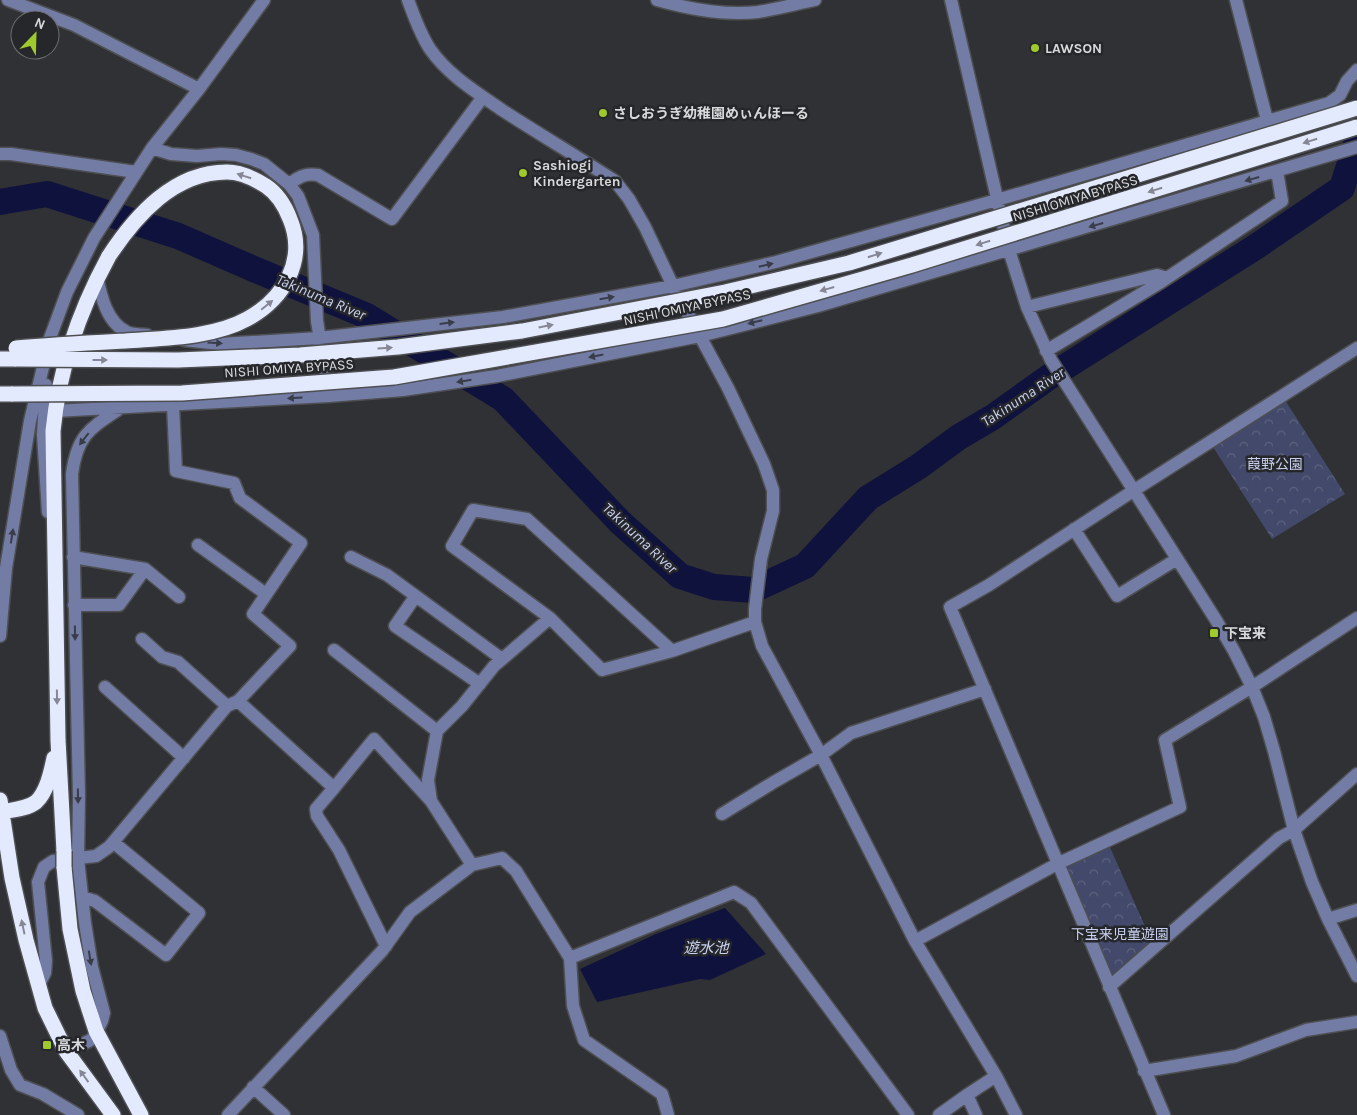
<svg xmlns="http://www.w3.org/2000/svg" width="1357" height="1115" font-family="Karla,'Noto Sans JP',sans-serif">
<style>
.park{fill:url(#park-crowns)}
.water{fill:#0f123d}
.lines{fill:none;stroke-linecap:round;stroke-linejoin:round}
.river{stroke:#0f123d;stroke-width:26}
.minor-casing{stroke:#4e4f52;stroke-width:15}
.highway-casing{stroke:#4e4f52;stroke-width:18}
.minor{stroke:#727ca5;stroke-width:12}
.highway{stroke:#e4eafe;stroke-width:15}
.highway-bridge-casing{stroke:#4e4f52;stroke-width:18;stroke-linecap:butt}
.highway-bridge{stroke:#e4eafe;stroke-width:15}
.oneway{fill:#858894}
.oneway2{fill:#393c49}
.poi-dot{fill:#9fca2c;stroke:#26272a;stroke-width:2}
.labels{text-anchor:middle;stroke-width:5;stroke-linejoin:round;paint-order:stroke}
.poi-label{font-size:14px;font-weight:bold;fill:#d8d9db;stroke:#26272a;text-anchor:start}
.street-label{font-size:14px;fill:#d8d9db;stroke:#26272a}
.park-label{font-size:14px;fill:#c9d1f0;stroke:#26272a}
.water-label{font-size:15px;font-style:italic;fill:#cbd3f3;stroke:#26272a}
</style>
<defs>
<pattern id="park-crowns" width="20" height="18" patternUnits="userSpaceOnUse" patternTransform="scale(1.25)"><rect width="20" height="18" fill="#42496a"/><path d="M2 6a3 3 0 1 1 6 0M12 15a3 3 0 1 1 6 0" fill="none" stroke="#5d637f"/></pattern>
</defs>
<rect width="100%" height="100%" fill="#303134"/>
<path class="park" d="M1285 400 1345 494 1272 539 1213 447Z
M1109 845 1152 942 1110 979 1064 866Z"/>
<path class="water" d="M725 908 766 954 710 980 700 979 597 1002 580 969 656 934Z"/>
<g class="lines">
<path class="river" d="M0 202 47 194 178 236 256 270 367 316 503 399 620 522 680 576 714 587 753 590 805 566 868 498 918 467 959 437 993 417 1049 377 1254 248 1342 188 1357 141"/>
<defs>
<path id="minor" d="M8 0 74 25 199 89
M408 0C414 16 420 34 430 49 448 75 476 92 502 110 539 134 578 157 615 181L629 199 645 227 673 286 728 388 764 464 773 490V511L761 559 755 609V622L762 646 821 755 915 941 996 1076 1016 1115
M657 0C689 9 724 16 758 12 777 9 796 4 815 0
M951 0 1009 250 1027 307 1051 360 1216 620 1234 651 1252 687 1264 717 1274 751 1294 830 1312 882 1328 919 1357 976
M1236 0 1267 120
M152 148 171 154 197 156 221 154 236 155 251 159 264 164 289 184 298 196 313 235 317 321 328 391
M0 154H11L136 172
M289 184C299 177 305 173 318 175L392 219 483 97
M97 277C101 296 107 323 127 332 132 335 141 334 147 335
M1027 307 1157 275 1167 278
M184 340 219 344 319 338 503 317 673 286 776 262 997 200 1329 103 1340 95 1347 81 1357 70
M1046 351 1161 282 1282 201 1277 171
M46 385 43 435 48 512
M173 405 176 471 234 483 240 498 301 543 253 614 290 646 238 701
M55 411 329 396 403 390 497 376 700 336 818 306 1357 147
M1074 529 1117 596 1177 559
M198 545 266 594
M73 557 145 569 179 597
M351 557 387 575 502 659
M415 597 395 626 480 684
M74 605H119L145 569
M550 618 452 546 473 510 527 519 672 651
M0 636 6 568 30 421 50 338 67 292 94 238 152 148 199 89 264 0
M142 639 162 657 178 662 227 706
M334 650 437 731
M105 687 184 758
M334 788 316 809 317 816 339 850 386 946
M722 814 774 782 821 755 851 733 985 689
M472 865 431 801 428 780 437 731 462 706 494 666 550 618 602 670 672 651 755 622
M82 897 95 901 166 955 199 913 113 842
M1328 919 1357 910
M915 941 1057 864 1180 807 1165 740 1252 687 1357 618
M570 958 573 1006 584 1040 662 1094 668 1115
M38 986 45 973 46 961 38 882 44 867 53 861 96 856 109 847 227 706 238 701 334 788 374 739 431 801
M1109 987 1279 838 1294 830 1357 774
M0 1036 11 1070 20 1085 43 1094 78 1115
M66 1051 89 1041 93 1038 102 1021 104 1013 92 967 85 923 78 859 79 796 72 474C77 436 89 429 119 409
M1144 1071 1236 1056 1306 1030 1357 1022
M253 1087 284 1115
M967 1095 996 1076
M228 1115 382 951 410 912 472 865 502 858 516 871 570 958 734 892 751 903 908 1115
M939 1115 967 1095 976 1115
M1164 1115 950 607 989 585 1133 491 1357 348"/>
<path id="highway" d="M0 359H16
M0 394H13
M0 800 12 878 26 940 45 1008 66 1051 113 1115
M1 812C12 810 27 809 36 802 47 792 51 772 54 758
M64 851 58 740 53 431C59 369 79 311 109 256
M64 867 70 929 83 991 96 1031 141 1115"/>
</defs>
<use href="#minor" class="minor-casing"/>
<use href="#highway" class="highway-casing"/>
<use href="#minor" class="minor"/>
<use href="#highway" class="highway"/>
<defs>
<path id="highway-bridge" d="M16 348C52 345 89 343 125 341 163 338 213 338 247 319 284 299 307 260 290 219 285 206 278 194 266 186 255 179 240 172 227 172 174 172 136 215 109 256
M16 359 178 360 300 355 398 347 522 331 725 292 849 263 1357 108
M13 394 182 393 394 377 723 319 912 265 1357 127
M64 851V867"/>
</defs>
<use href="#highway-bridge" class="highway-bridge-casing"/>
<use href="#highway-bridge" class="highway-bridge"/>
</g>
<defs><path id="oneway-solid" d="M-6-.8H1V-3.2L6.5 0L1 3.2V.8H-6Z" transform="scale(1.25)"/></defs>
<g class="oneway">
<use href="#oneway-solid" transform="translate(1310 141) rotate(162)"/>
<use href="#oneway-solid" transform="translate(244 176) rotate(-163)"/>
<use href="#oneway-solid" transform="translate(1155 190) rotate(162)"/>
<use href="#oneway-solid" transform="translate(983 243) rotate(163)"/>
<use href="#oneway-solid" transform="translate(875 255) rotate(-17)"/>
<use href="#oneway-solid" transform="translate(827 289) rotate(164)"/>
<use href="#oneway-solid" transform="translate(267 305) rotate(-39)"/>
<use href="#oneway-solid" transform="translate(546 326) rotate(-11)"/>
<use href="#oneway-solid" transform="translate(385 348) rotate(-4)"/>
<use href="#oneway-solid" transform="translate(100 360)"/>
<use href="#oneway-solid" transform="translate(57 697) rotate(89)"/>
<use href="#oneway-solid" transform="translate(23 927) rotate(-102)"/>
<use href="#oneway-solid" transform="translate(84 1076) rotate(-126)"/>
</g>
<g class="oneway2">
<use href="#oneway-solid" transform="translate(1252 179) rotate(164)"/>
<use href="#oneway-solid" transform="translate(1096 225) rotate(164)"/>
<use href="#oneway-solid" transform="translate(766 265) rotate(-13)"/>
<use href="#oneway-solid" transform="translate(607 298) rotate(-10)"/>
<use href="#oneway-solid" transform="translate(755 322) rotate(166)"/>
<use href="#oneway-solid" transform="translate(447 323) rotate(-7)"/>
<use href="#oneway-solid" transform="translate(215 343) rotate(4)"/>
<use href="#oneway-solid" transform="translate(596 356) rotate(169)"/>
<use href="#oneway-solid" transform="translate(464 381) rotate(171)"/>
<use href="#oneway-solid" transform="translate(295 398) rotate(177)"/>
<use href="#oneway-solid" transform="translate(84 439) rotate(128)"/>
<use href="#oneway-solid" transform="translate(12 536) rotate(-81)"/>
<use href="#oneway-solid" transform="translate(75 633) rotate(89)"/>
<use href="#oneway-solid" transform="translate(78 796) rotate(89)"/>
<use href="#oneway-solid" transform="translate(90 958) rotate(81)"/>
</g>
<g class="poi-dot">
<circle cx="1035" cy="48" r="5"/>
<circle cx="603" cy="113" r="5"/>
<circle cx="523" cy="173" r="5"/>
<rect x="1209" y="628" width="10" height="10" rx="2.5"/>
<rect x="42" y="1040" width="10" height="10" rx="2.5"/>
</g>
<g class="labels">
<g class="poi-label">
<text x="1045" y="53">LAWSON</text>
<text x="613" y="118">さしおうぎ幼稚園めぃんほーる</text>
<text x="533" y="170">Sashiogi<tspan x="533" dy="16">Kindergarten</tspan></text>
<text x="1224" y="638">下宝来</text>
<text x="57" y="1050">高木</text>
</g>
<g class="street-label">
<text transform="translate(1075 198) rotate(-17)" y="5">NISHI OMIYA BYPASS</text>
<text transform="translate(687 307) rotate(-12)" y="5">NISHI OMIYA BYPASS</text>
<text transform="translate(289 368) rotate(-4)" y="5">NISHI OMIYA BYPASS</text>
</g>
<g class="park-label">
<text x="1275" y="469">葭野公園</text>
<text x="1120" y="939">下宝来児童遊園</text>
</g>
<g class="water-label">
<text transform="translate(321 297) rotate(23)" y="5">Takinuma River</text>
<text transform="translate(1023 397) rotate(-33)" y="5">Takinuma River</text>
<text transform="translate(640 538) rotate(43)" y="5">Takinuma River</text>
<text x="706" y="953">遊水池</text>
</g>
</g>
<g transform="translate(35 35) rotate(23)"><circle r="24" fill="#26272a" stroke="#6d6e71"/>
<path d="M0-4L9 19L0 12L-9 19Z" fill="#9fca2c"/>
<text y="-8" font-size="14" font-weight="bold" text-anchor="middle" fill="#d8d9db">N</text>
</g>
</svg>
